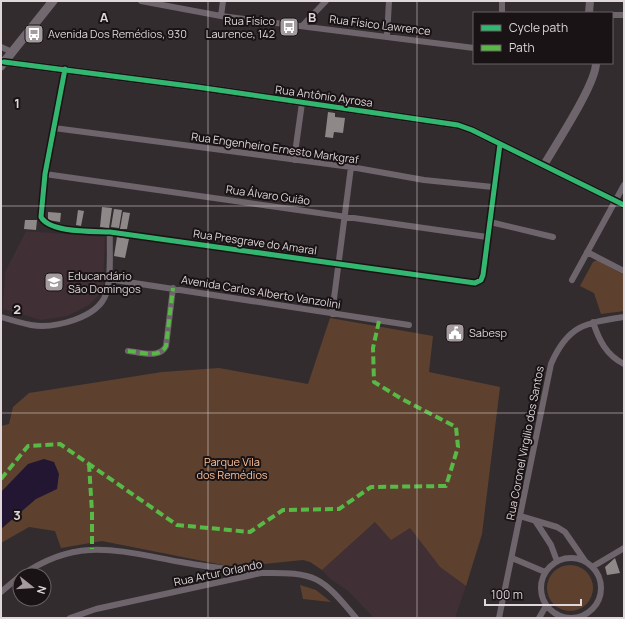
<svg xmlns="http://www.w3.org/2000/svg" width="625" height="619" font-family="Manrope,sans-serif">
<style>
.built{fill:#402f34}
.green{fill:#5d412e}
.water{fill:#231632}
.building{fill:#8f8889}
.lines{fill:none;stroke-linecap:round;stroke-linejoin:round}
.minor{stroke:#6e656c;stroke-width:6}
.tertiary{stroke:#6e656c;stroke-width:8}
.secondary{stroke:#72686f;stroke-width:9}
.quiet{stroke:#58b947;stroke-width:4;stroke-dasharray:8 4;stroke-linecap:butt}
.cycleway-casing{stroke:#191315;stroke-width:8}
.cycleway{stroke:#33b770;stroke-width:5}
.grid{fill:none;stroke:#dfd7d9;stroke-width:1;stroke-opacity:0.55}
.labels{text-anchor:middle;stroke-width:4;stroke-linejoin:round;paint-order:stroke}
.poi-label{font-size:11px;fill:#dfd7d9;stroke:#191315;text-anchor:start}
.street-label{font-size:11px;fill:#dfd7d9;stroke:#191315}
.park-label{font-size:11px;fill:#fec299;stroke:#191315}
.grid-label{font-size:13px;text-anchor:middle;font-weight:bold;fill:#dfd7d9;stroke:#191315;stroke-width:4;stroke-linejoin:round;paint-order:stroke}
</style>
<rect width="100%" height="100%" fill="#332c2e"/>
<path class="built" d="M26 231 105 237 103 291 89 305 67 316 41 320 3 309 5 272Z
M375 522 410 528 440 567 466 586 455 618H374L347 590 330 579 322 570Z"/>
<path class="green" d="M597 260 624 275V311L601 314 594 293 580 286 593 262Z
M330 318 433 336 429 372 500 387 482 534 466 586 440 567 410 528 391 540 375 522 322 570 310 562 303 560 233 567 102 541 61 548 55 531 29 527 1 543V426L9 424 13 407 29 393 162 372 219 368 308 384Z
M547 588a23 23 0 1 1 46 0a23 23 0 1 1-46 0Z
M300 585 316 590 331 602 303 599Z"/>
<path class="water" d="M44 459 54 462 59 474 57 489 36 499 1 529V492L28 464Z"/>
<path class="building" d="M328 112 335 113V117L345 118 343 133 334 132 333 138 325 137Z
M102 207 112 208 109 228 100 227Z
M114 209 122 210 119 228 111 227Z
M78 210 84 211 81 226 76 225Z
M48 212 61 213 60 222 48 220Z
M123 212 130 213 127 229H120Z
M25 220H37L36 230 24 229Z
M117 237 129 239 125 258 114 256Z
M615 558 620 573 607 575 605 567Z"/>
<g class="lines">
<path class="minor" d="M141 1 221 16 474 48
M502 13V1
M612 15H624
M221 16 223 1
M303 25 326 1
M387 36 389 1
M1 47 12 52
M65 69 45 174 41 217C50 233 92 231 110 232L475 283 481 280 483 275 500 144
M54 128 351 167 424 180 493 187
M294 160 302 103
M45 174 487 237
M490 222 553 237
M587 252 624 271
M108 279 409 325
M572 280 624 185
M332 314 351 167
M1 317C11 320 21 323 31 325 54 329 98 318 106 294 112 275 109 251 110 232
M593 322C599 340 606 355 624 364
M128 351C140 352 160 359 166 346L173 288
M520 516 557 527 565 532 585 561
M536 522 551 545 557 561
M512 558 545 572
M541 588a30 30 0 1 1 60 0a30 30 0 1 1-60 0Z
M592 567 624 548
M22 575C78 536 119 551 181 562 206 567 231 569 257 573
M1 592 20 576
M70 618 96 609 261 573C316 572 321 576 356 618
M499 618 551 364C568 325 585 323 624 317
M539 618 546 606"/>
<path class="tertiary" d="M589 13 590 1
M4 62 197 87 458 125 472 130 624 205
M544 165C556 144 596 84 596 63"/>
<path class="secondary" d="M1 66 53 1"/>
<path class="quiet" d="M128 351C140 352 160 359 166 346L173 288
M89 464 92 512V549
M1 479 28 446 60 444 177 525 250 532 283 510 339 509 371 487 446 486 458 447 456 427 402 399 374 382 373 348 379 321"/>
<defs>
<path id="cycleway" d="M4 62 197 87 458 125 472 130 624 205
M65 69 45 174 41 217C50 233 92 231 110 232L475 283 481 280 483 275 500 144"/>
</defs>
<use href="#cycleway" class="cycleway-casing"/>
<use href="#cycleway" class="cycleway"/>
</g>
<path class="grid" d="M208 1V618M417 1V618M1 206H624M1 413H624"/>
<defs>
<symbol id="bus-square" viewBox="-11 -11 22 22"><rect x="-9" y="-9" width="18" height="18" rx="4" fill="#a39b9d" stroke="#191315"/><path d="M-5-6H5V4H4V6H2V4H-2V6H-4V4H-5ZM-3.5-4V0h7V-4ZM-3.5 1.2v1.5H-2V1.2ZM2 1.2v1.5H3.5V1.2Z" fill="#fff"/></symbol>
<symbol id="school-square" viewBox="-11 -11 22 22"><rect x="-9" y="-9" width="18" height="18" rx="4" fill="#a39b9d" stroke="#191315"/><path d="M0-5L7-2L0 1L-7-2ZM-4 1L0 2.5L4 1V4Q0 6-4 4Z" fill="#fff"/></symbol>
<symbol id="civic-square" viewBox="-11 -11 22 22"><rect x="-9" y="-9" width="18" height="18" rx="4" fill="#a39b9d" stroke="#191315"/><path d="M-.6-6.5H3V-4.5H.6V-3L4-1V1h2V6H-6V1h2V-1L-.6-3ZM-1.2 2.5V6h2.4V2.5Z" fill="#fff"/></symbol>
</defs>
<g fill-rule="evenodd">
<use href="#bus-square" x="278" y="16" width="22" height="22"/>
<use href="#bus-square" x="23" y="23" width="22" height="22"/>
<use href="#school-square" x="43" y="271" width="22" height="22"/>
<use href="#civic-square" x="444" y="322" width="22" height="22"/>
</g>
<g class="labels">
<g class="poi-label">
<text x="275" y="25" text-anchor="end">Rua Físico<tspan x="275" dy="13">Laurence, 142</tspan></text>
<text x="48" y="38">Avenida Dos Remédios, 930</text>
<text x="68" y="280">Educandário<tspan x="68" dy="13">São Domingos</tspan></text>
<text x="469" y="337">Sabesp</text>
</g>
<g class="street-label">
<text transform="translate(380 25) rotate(7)" y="4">Rua Físico Lawrence</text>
<text transform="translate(324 96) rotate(8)" y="4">Rua Antônio Ayrosa</text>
<text transform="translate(275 148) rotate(8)" y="4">Rua Engenheiro Ernesto Markgraf</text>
<text transform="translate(268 195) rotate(8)" y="4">Rua Álvaro Guião</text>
<text transform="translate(255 242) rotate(8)" y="4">Rua Presgrave do Amaral</text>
<text transform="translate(261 292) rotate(9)" y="4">Avenida Carlos Alberto Vanzolini</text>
<text transform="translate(525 443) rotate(-79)" y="4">Rua Coronel Virgilio dos Santos</text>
<text transform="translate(218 573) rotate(-12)" y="4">Rua Artur Orlando</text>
</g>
<g class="park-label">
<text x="232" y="466">Parque Vila<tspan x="232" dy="13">dos Remédios</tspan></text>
</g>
</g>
<g class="grid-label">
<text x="104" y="22">A</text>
<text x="312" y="22">B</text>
<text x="17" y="108">1</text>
<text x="17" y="314">2</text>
<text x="17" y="520">3</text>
</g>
<rect width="625" height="619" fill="none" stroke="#dfd7d9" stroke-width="4"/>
<rect x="473" y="12" width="140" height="52" fill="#191315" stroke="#686163"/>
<rect x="481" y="25" width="20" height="6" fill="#33b770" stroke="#686163"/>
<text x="509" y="32" font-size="12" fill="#dfd7d9">Cycle path</text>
<rect x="481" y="45" width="20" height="6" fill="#58b947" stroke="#686163"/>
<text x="509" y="52" font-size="12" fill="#dfd7d9">Path</text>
<g transform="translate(32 587) rotate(107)"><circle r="19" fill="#191315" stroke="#686163"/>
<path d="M0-3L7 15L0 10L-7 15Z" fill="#a39b9d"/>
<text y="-6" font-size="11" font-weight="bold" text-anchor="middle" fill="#dfd7d9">N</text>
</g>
<path d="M485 599v6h96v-6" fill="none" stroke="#dfd7d9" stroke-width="2"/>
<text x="491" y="599" font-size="12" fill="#dfd7d9" stroke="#191315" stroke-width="3" paint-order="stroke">100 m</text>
</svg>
